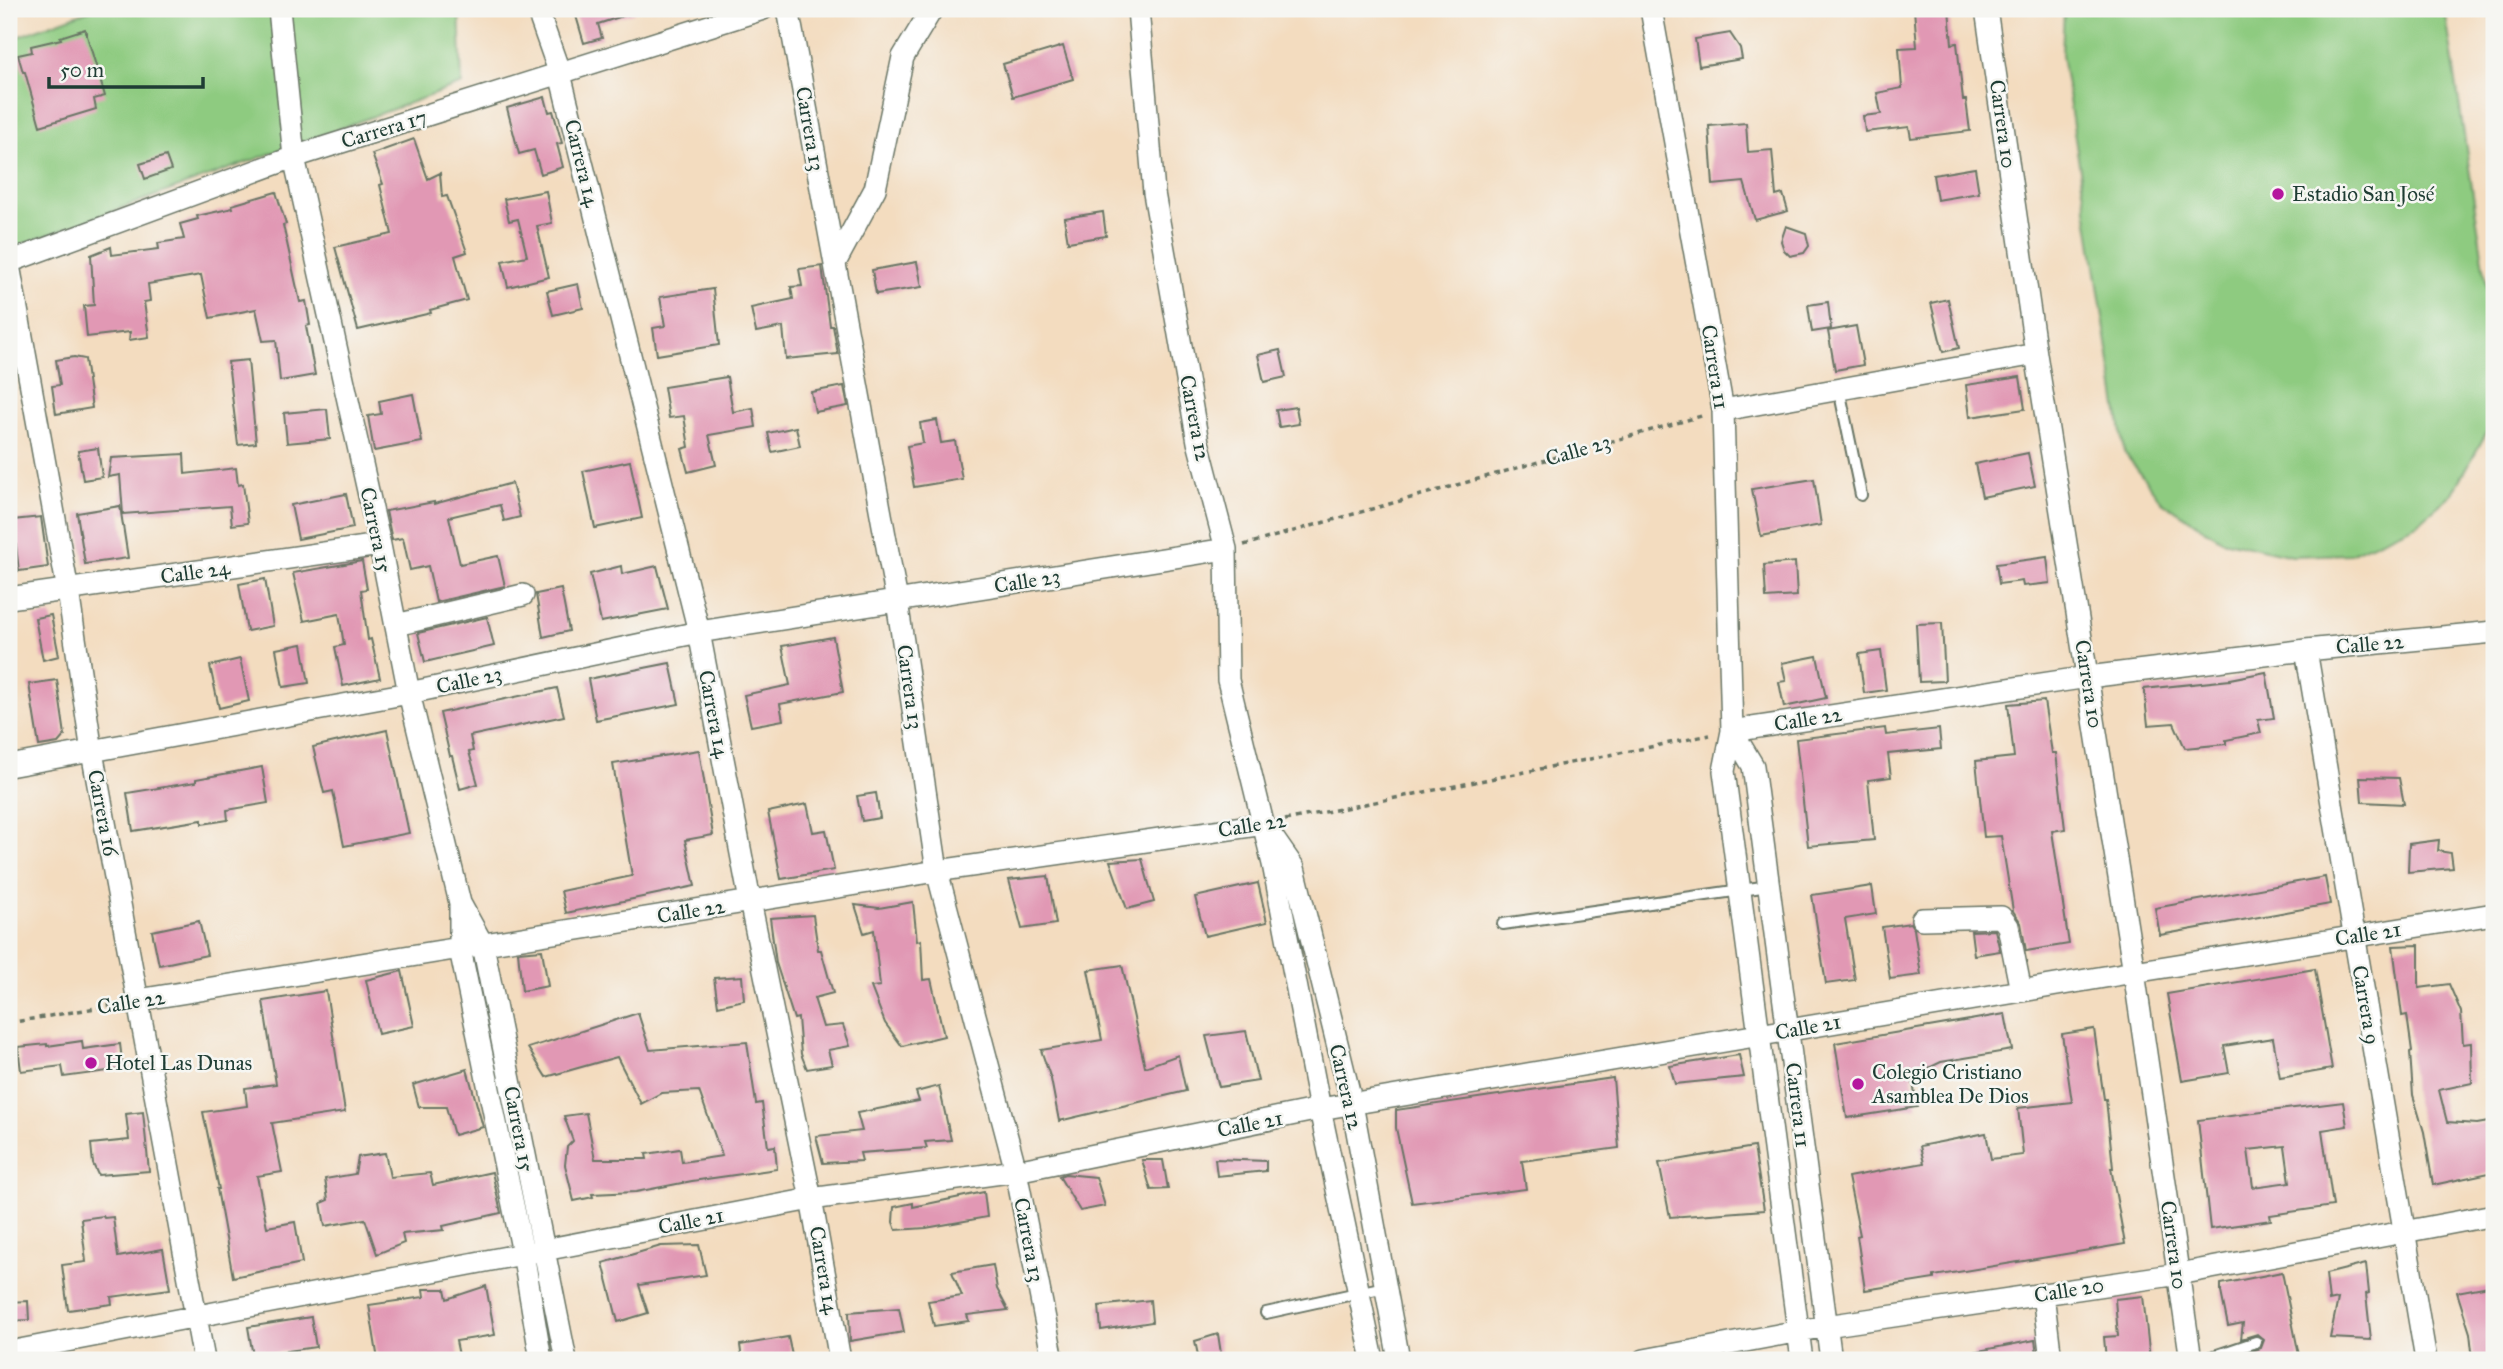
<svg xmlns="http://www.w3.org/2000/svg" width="2503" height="1369" font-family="'IM FELL Great Primer',serif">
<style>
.green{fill:#8ecb80;stroke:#56845a;stroke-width:2}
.building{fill:#e198b4;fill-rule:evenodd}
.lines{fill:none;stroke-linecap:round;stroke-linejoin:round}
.service-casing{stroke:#697565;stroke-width:14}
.minor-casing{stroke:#697565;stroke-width:24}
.path{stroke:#697565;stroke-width:3.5;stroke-dasharray:5 5;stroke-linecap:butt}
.service{stroke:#fff;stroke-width:10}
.minor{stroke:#fff;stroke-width:21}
.poi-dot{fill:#b5179e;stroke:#f6f6f2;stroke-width:2.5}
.labels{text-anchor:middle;stroke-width:5;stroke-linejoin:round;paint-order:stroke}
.street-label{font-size:21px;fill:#1f3d34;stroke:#f6f6f2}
.poi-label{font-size:21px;fill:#1f3d34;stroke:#f6f6f2;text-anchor:start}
</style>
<rect width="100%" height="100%" fill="#f6f6f2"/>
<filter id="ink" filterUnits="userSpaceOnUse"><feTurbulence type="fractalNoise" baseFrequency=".0143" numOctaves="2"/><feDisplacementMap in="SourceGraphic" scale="14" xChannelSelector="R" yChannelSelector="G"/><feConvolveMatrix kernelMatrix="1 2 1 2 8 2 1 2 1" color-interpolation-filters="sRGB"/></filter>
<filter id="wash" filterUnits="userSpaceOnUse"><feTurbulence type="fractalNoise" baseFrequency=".00686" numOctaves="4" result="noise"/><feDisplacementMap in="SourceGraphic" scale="28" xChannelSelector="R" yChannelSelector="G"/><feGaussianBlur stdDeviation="1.57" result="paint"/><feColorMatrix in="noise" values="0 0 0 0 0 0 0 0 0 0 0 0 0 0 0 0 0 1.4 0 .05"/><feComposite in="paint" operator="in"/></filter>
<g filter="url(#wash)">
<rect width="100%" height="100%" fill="#f3dcbf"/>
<path class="green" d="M93 9H459L462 84 9 249V40Z
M2064 9H2445L2494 333V419L2453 493 2417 524 2350 554 2292 556 2222 540 2162 502 2124 452 2062 55Z"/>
<g id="blocks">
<path class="building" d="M574 9H634L635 12 598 24 602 38 584 43Z
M1914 9H1949L1952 44 1957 43 1963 100H1966L1970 131 1911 138 1909 127 1865 132 1863 116 1881 114 1877 93 1902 88 1899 48 1917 47Z
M85 29 105 96 94 99 96 109 40 126 25 72H23L18 55 32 52 31 46 61 39 60 37Z
M1730 33 1740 48 1742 59 1699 66 1695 39Z
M1063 46 1073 79 1013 97 1003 64Z
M545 97 549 112 553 111 562 143 557 144 563 167 541 174 534 150 519 154 507 108Z
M1746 123 1748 152 1772 150 1776 196 1783 194 1788 211 1755 220 1744 182 1713 185 1709 126Z
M414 139 428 179 440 173 442 197 447 196 467 252 455 256 467 300 430 310 431 313 358 330 335 247 392 234 380 185 383 184 372 154Z
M166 156 171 170 145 179 140 164Z
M1975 168 1979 193 1937 200 1933 175Z
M546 191 552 223 537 226 549 277 508 287 502 261 527 256 518 219 509 221 504 199Z
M276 192 286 224 283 225 300 302 306 301 310 325 306 326 315 375 280 381 276 340 263 341 256 309 210 318 201 275 148 284 150 301 144 302 149 337 129 340 130 332 87 337 84 306 94 305 91 255 111 247 112 255 159 249 158 243 184 239 180 224 198 219 197 216 233 208 232 205Z
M1103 212 1106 236 1068 242 1064 218Z
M1786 226 1806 233 1809 246 1804 253 1790 256 1784 250 1781 241Z
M917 262 922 287 876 294 872 270Z
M822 266 830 326H833L838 354 786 359 783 327 756 332 751 308 793 299 791 287 802 286 799 269Z
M578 284 583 308 553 315 547 291Z
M713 289 719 345 657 355 653 328 665 326 660 297Z
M1948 299 1959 348 1943 352 1931 303Z
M1828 302 1831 329 1812 332 1808 305Z
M1856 326 1863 365 1835 370 1828 331Z
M1280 350 1286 377 1264 382 1258 355Z
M74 357 85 359 92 408 56 414 52 386 60 385 56 360Z
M248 360 256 443 238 445 228 362Z
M727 377 733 412 753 408 756 427 709 435 716 465 688 472 682 449 689 447 684 416 669 418 664 387Z
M2020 377 2025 409 1970 417 1966 385Z
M844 386 848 406 815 412 811 392Z
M413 394 422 442 374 451 368 416 381 414 379 401Z
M1296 407 1299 424 1279 427 1276 410Z
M327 409 330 439 287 443 284 413Z
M937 420 941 443 955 441 962 479 914 487 907 446 923 443 920 423Z
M796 427 800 446 772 452 768 433Z
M98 448 102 477 83 480 78 451Z
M2028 453 2035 486 1982 497 1975 464Z
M184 454 185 474 236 468 238 485 243 484 248 523 232 525 230 506 123 514 120 475 108 477 111 458Z
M630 461 642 518 595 528 583 471Z
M1814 479 1821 525 1761 536 1752 489Z
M512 483 520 517 504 521 500 505 449 517 460 564 498 556 505 586 436 602 428 566 410 570 403 538 392 540 386 511 434 502V504Z
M346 494 353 528 298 539 291 505Z
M120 506 128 558 85 564 77 513Z
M41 517 48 567 19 571 13 520Z
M2047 557 2050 583 2023 586 2022 581 1999 584 1996 564Z
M362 561 367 589 361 590 368 640 371 639 380 678 343 686 335 647 344 645 339 614 304 621 293 573Z
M1795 562 1797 596 1766 598 1764 565Z
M621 566 622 574 657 566 668 609 601 622 590 574Z
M265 579 273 626 247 631 239 584Z
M561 589 569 631 543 637 536 594Z
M51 615 59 656 43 660 35 618Z
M487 617 494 646 425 662 418 633Z
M1942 623 1945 681 1919 682 1916 624Z
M833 637 843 692 780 704 783 720 751 726 744 695 790 685 782 646Z
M302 644 309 683 283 687 276 649Z
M1881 651 1886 690 1864 693 1859 654Z
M1817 656 1826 698 1784 707 1779 682 1786 681 1782 663Z
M240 659 249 701 219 708 210 666Z
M670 663 679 704 596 720 588 679Z
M2266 672 2274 718 2258 720 2261 733 2226 740V744L2185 748 2174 723 2148 725 2144 689 2230 680V679Z
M57 680 65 735 58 743 39 746 29 684Z
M557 688 564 716 470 736 473 751 469 752 478 784 460 789 452 756H450L440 713Z
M2044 701 2052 753H2056L2065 829 2052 831 2069 944 2026 951 2021 923 2013 911 2001 836 1984 837 1976 761 2014 757 2008 704Z
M1885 728 1886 735 1939 729 1941 749 1888 754 1891 777 1868 780 1874 840 1808 846 1796 739Z
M387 730 409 833 344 846 333 791 324 793 313 747Z
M699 750 713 835 685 840 695 886 566 913 561 891 632 876 613 764Z
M262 767 268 803 227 810 228 820 202 824V820L133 831 127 793 196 782V779Z
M2360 777 2399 778 2404 804 2362 802Z
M876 793 880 818 862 821 857 796Z
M807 804 813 832 826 830 834 870 781 879 768 812Z
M2439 840 2438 851 2451 853 2453 868 2408 872 2409 844Z
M1142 859 1154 902 1127 909 1110 861Z
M1048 876 1056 924 1022 929 1009 880Z
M2325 877 2330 904 2160 935 2155 908Z
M1258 883 1267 922 1205 936 1195 897Z
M1872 886 1876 914 1845 919 1855 980 1826 984 1812 895Z
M913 902 917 941 921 940 923 980 931 979 944 1036 902 1046 885 1023 871 987 880 986 874 930 864 933 855 905 879 908Z
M813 915 818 950H821L833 993 814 998 823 1027 843 1025 850 1046 828 1050 832 1065 807 1069 801 1054 798 1018 794 1019 776 963 770 918Z
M199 921 207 955 159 965 152 931Z
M1910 923 1914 929 1921 975 1890 979 1882 927Z
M1995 930 2000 951 1974 955 1971 931Z
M2419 945V988L2449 984 2461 1012 2463 1044 2471 1043 2472 1083 2439 1090 2447 1122 2477 1124 2494 1121V1172L2433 1185 2424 1132 2413 1095 2410 1052 2412 1051 2407 1015 2402 1016 2393 946Z
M542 950 548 986 522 991 518 952Z
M1122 965 1145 1067 1178 1055 1186 1091 1059 1121 1051 1079 1041 1050 1102 1040 1088 970Z
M2315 969 2332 1069 2280 1078 2273 1038 2224 1046 2229 1073 2182 1081 2167 994Z
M402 971 414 1026 378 1034 366 980Z
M742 976 744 1000 718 1006 714 978Z
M326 991 345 1112 272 1123 282 1172 257 1176 267 1227 295 1222 302 1263 233 1277 217 1189H219L203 1112 247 1106 245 1088 276 1084 263 1001Z
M638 1013 650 1050 747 1042 756 1104 762 1103 768 1147 775 1146 777 1169 692 1181 636 1192 592 1194 593 1197 574 1201 565 1165 567 1147 573 1141 564 1116 586 1113 595 1159H647L646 1154 680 1149 682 1162 722 1156 699 1091 661 1093 641 1104 617 1057 546 1077 528 1048Z
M2005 1014 2012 1050 1941 1062 1912 1076 1917 1107 1847 1118 1835 1043Z
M2094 1029 2104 1099H2106L2113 1168H2111L2125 1244 1934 1276V1279L1865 1290 1857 1236 1860 1235 1848 1177 1924 1163 1920 1146 1986 1133 1991 1159 2023 1155 2018 1108 2072 1102 2062 1034Z
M1246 1031 1258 1081 1219 1087 1206 1036Z
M82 1041 83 1049 120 1044 123 1069 64 1077 62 1066 21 1071 18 1047 47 1044V1046Z
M1739 1055 1744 1077 1675 1084 1670 1066Z
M467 1069 483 1127 454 1135 446 1107H419L413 1085Z
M1613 1078 1619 1148 1522 1161 1526 1189 1412 1203 1396 1128V1110Z
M939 1086 951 1140 925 1142 927 1148 860 1153 862 1161 823 1163 816 1136 862 1131 857 1113 919 1101 916 1092Z
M2343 1102 2347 1126 2322 1130 2333 1206 2270 1215 2271 1220 2210 1229 2198 1120ZM2285 1146 2290 1182 2253 1187 2248 1150Z
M143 1112 149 1171 98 1175 93 1164 91 1144 129 1140 126 1114Z
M1754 1147 1764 1210 1670 1217 1659 1163Z
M385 1153 390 1177 430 1173 433 1185 492 1172 501 1213 443 1226 444 1230 402 1234 404 1243 377 1254 365 1219 325 1226 321 1203 328 1200 325 1179 355 1174 358 1157Z
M1215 1159 1266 1161V1171L1217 1176Z
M1142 1160H1163L1168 1189 1151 1190Z
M1065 1174 1096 1177 1105 1206 1080 1211 1059 1176Z
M984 1192 987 1217 926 1228 896 1230 893 1222 894 1207 913 1203V1207Z
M103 1216 104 1218 113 1217 118 1257 163 1249 170 1289 111 1297 112 1304 68 1310 62 1265 86 1262 81 1219Z
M699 1245 706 1275 639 1285 648 1313 618 1322 603 1263 661 1246Z
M2366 1264 2369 1293 2366 1294 2371 1340 2330 1338 2338 1299 2329 1301 2326 1274Z
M993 1265 997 1289 1008 1310 967 1315 969 1321 934 1326 928 1301 962 1296 952 1272Z
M2282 1272 2300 1360H2239V1356L2261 1348 2264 1340 2257 1334 2241 1339 2243 1323 2228 1326 2221 1292V1284Z
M2494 1285V1360H2473L2470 1333 2457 1292Z
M486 1286 495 1335 456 1341 460 1360H378L369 1305 424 1297 423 1289H445L447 1299Z
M2143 1296 2150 1359 2106 1360 2104 1337 2118 1336 2115 1299Z
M1150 1300 1152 1322 1101 1330 1099 1306Z
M28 1301 29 1320 9 1321V1302Z
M899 1308 904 1332 850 1341 849 1312Z
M311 1317 316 1347 253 1356 248 1327Z
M1218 1334 1222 1360H1199L1195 1341Z
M788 1337 793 1360H742L740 1345Z
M2035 1340 2038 1360H1974L1973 1352Z"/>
</g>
</g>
<g filter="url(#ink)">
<use href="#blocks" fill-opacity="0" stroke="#697565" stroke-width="2"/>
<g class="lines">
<defs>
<path id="service" d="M1839 389 1861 495
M1503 924 1769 886
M1266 1313 1385 1287
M2203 1360 2256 1342"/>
<path id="minor" d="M279 9 294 157 380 545 409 693 460 903V949L523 1253 541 1360
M537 9 560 74 699 632 750 901 811 1199 840 1360
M788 9 897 601 937 871 1016 1171 1053 1360
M1138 9 1154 193 1198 442 1226 549 1228 680 1273 864 1320 1109 1373 1360
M1651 9 1723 410 1732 731 1724 771 1802 1360
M1986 9 2036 354 2134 972 2191 1360
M9 262 294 157 763 9
M835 263 875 189 903 57 932 9
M9 265 68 591 92 752 204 1360
M1723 410 2036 354
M9 598 380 545
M396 625 523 595
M2306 650 2426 1360
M1732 731 2088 677 2306 650 2494 632
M1732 731 1753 766 1831 1360
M9 766 409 693 699 632 1226 549
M1271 835 1294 868 1352 1104 1399 1360
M461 905 483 945 566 1360
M1922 919 2001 917 2008 926 2021 991
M138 1000 937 871 1264 824
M2043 1294 2051 1360
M9 1352 811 1199 1016 1171 1320 1109 2134 972 2494 914
M1644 1360 1826 1326 2179 1274 2494 1215"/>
</defs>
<use href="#service" class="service-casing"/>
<use href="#minor" class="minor-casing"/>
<path class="path" d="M1244 545 1705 415
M1285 820 1710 735
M9 1023 119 1004"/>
<use href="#service" class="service"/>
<use href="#minor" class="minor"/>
</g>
</g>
<g class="poi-dot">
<circle cx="2278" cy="194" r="7"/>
<circle cx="91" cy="1063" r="7"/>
<circle cx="1858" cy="1084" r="7"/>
</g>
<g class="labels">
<g class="street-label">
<text transform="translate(2003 124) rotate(82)" y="7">Carrera 10</text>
<text transform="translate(384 129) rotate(-17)" y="7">Carrera 17</text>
<text transform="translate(810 129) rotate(80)" y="7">Carrera 13</text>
<text transform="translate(582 163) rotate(76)" y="7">Carrera 14</text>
<text transform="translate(1715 367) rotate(81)" y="7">Carrera 11</text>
<text transform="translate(1195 418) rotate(79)" y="7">Carrera 12</text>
<text transform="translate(1578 450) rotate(-16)" y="7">Calle 23</text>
<text transform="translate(376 530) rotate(78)" y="7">Carrera 15</text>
<text transform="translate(195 572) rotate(-8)" y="7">Calle 24</text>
<text transform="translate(1027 581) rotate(-9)" y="7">Calle 23</text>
<text transform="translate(2370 644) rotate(-5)" y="7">Calle 22</text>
<text transform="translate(469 680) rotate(-12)" y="7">Calle 23</text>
<text transform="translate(2089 684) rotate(81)" y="7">Carrera 10</text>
<text transform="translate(910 687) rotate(82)" y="7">Carrera 13</text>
<text transform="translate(714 714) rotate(79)" y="7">Carrera 14</text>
<text transform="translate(1808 719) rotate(-9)" y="7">Calle 22</text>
<text transform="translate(103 813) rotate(79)" y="7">Carrera 16</text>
<text transform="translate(1252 825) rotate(-9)" y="7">Calle 22</text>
<text transform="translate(691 911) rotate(-9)" y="7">Calle 22</text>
<text transform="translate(2368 934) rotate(-9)" y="7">Calle 21</text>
<text transform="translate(131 1002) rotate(-9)" y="7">Calle 22</text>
<text transform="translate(2366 1005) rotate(80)" y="7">Carrera 9</text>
<text transform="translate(1808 1027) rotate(-10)" y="7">Calle 21</text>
<text transform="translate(1346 1087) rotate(77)" y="7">Carrera 12</text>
<text transform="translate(1798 1105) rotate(83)" y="7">Carrera 11</text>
<text transform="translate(1250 1124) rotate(-11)" y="7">Calle 21</text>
<text transform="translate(519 1129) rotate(79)" y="7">Carrera 15</text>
<text transform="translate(691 1221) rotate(-11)" y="7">Calle 21</text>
<text transform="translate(1029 1240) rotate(79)" y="7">Carrera 13</text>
<text transform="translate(2174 1245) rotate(82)" y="7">Carrera 10</text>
<text transform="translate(824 1270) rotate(80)" y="7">Carrera 14</text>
<text transform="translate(2069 1290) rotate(-9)" y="7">Calle 20</text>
</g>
<g class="poi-label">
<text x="2292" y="201">Estadio San José</text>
<text x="105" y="1070">Hotel Las Dunas</text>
<text x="1872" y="1079">Colegio Cristiano<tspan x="1872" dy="24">Asamblea De Dios</tspan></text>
</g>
</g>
<rect width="2503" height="1369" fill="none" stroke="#f6f6f2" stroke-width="35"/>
<path d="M49 77v10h154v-10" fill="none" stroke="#1f3d34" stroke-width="3.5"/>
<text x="60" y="77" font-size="21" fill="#1f3d34" stroke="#f6f6f2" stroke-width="5" paint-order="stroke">50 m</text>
</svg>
